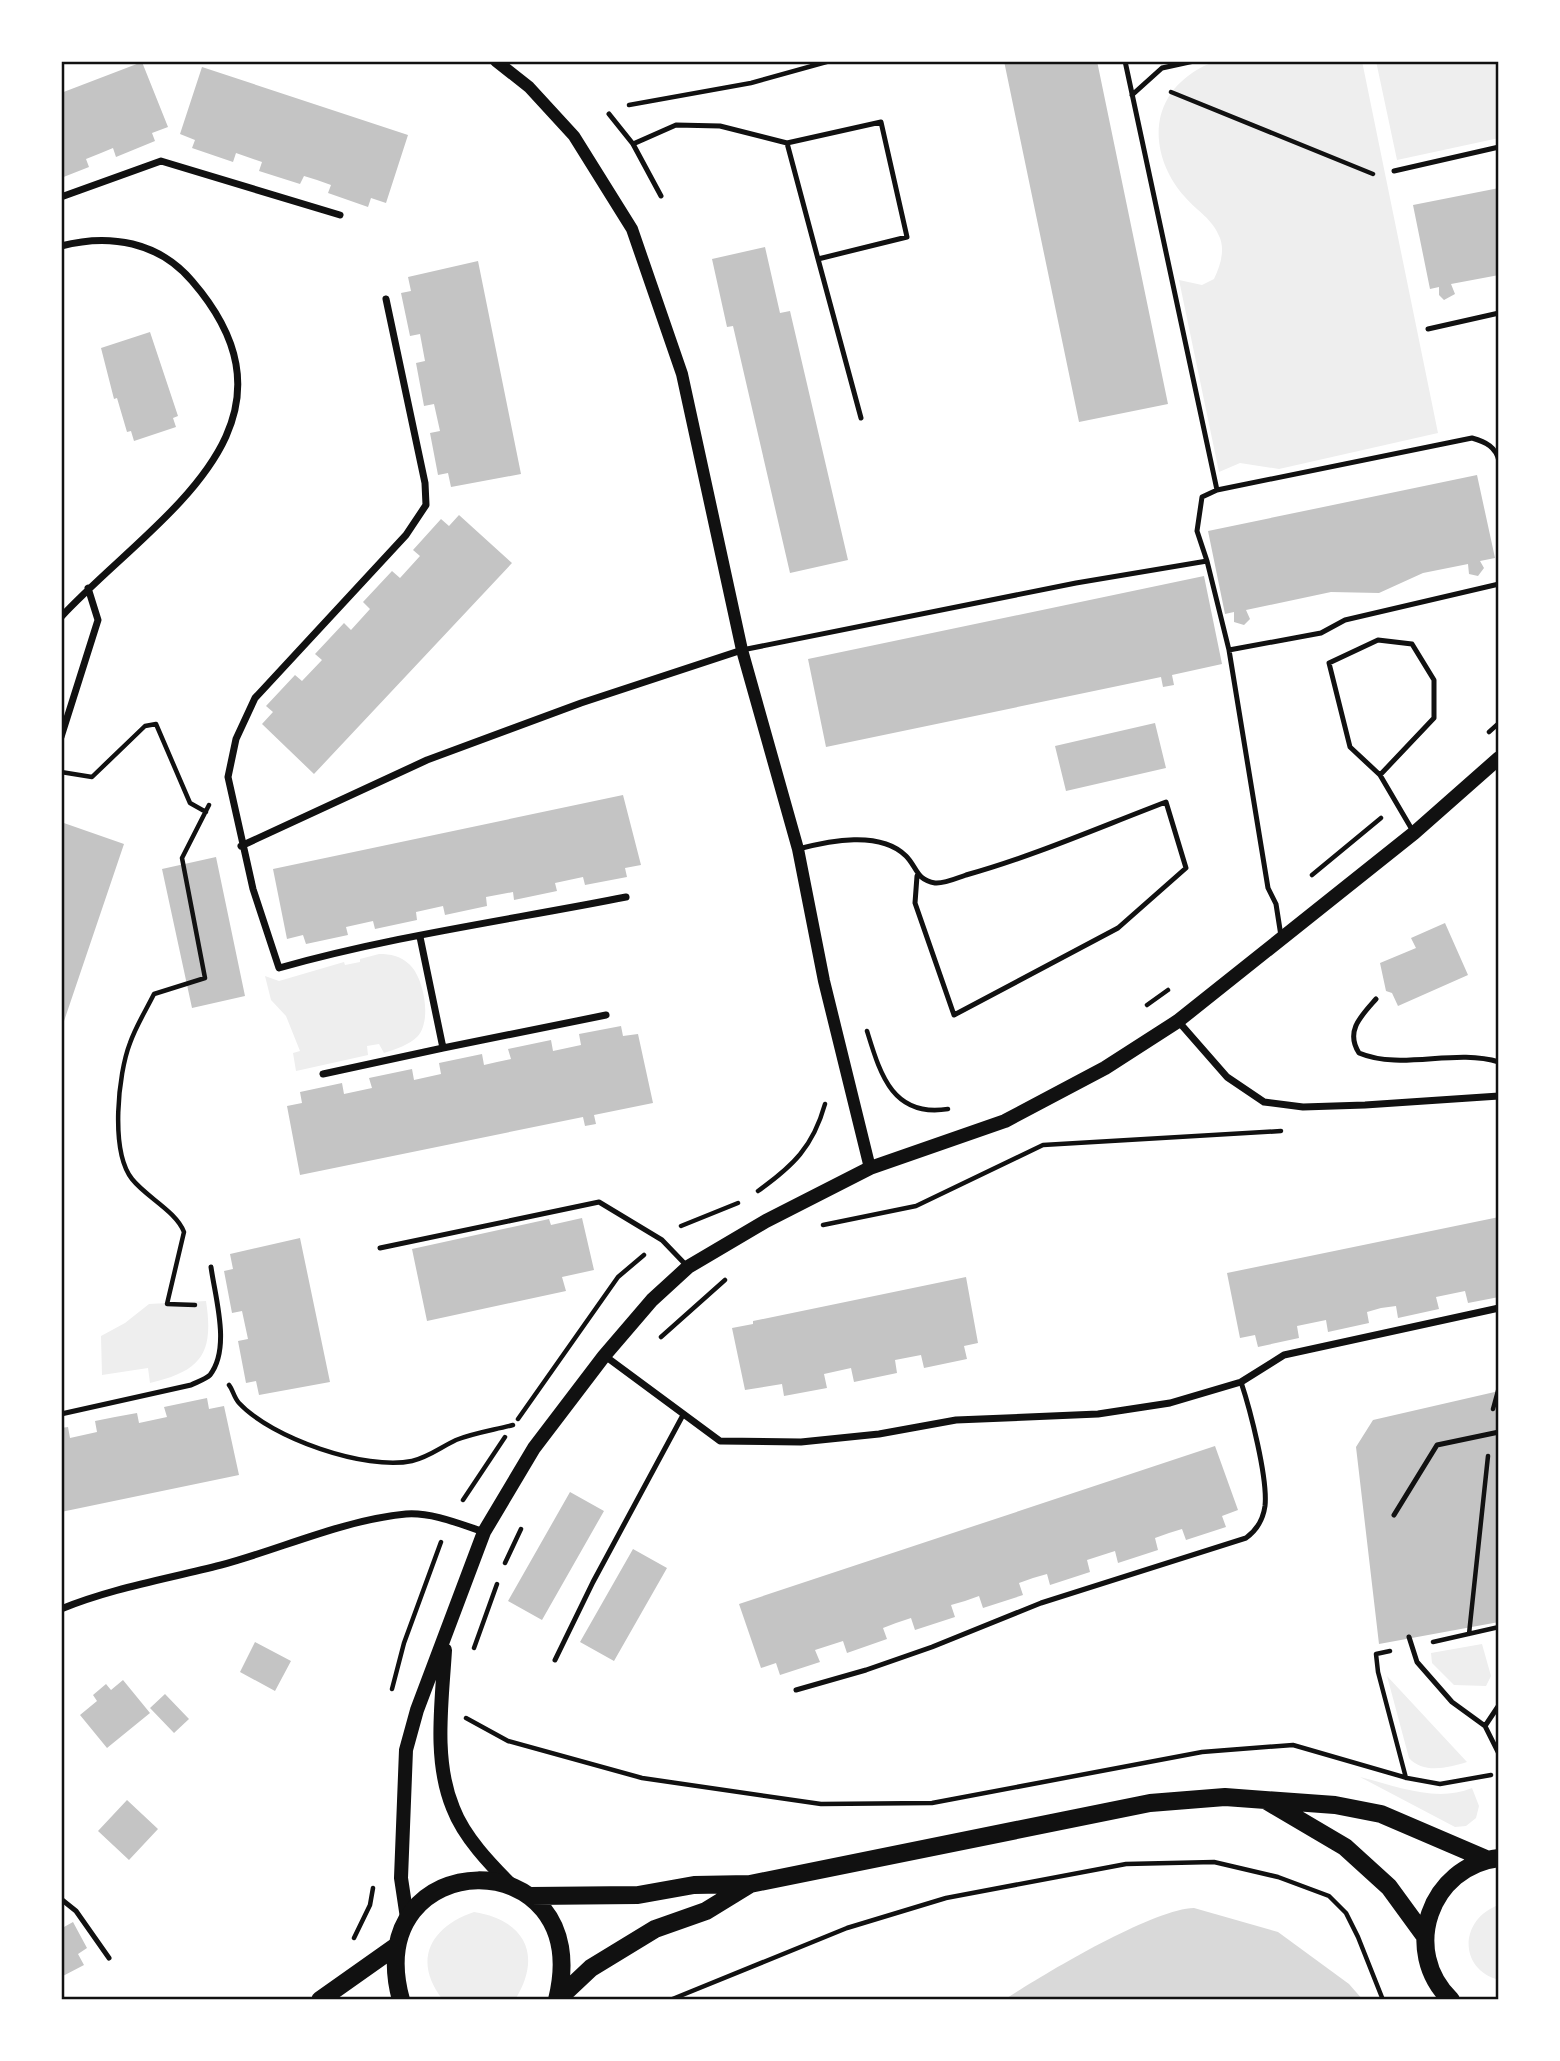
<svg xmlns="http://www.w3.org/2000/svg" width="1560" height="2061" font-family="'IBM Plex Sans',sans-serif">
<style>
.green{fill:#eee}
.water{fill:#d9d9d9}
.building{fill:#c4c4c4}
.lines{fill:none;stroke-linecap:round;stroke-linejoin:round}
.path{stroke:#111;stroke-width:4.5}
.service{stroke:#111;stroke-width:5}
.minor{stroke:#111;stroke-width:7}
.tertiary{stroke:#111;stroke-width:12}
.secondary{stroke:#111;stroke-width:14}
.primary{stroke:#111;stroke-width:18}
.neatline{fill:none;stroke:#111;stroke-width:2.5}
</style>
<rect width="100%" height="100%" fill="#fff"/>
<path class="green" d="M1219 61H1362L1438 433 1279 469 1240 463 1219 472 1179 280 1202 285 1214 279C1220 266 1225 252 1220 238 1212 218 1198 212 1185 197 1161 171 1149 130 1168 98 1178 81 1199 65 1219 61Z
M1376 61H1499V138L1397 160Z
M379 954C391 954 400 956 409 964 424 977 432 1020 418 1036 409 1045 396 1049 384 1053L379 1044 367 1046 368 1055 296 1071 293 1053 300 1051 286 1016 271 1000 265 976 279 981 344 962 345 965 360 962V959Z
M206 1301C214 1353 202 1371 150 1383L148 1368 102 1375 101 1336 125 1323 149 1304Z
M1482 1644 1491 1676 1486 1686 1454 1685 1432 1663 1431 1653Z
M1387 1676 1467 1762C1448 1768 1423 1774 1409 1758Z
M1360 1777C1397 1786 1436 1803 1472 1788L1479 1806 1476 1818 1466 1826 1455 1827Z
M1499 1905V1980C1457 1969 1460 1918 1499 1905Z
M474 1912C525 1920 543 1955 515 2000H443C412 1961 430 1927 474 1912Z"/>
<path class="water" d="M1194 1908 1278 1932 1349 1984 1363 2000H1004C1042 1975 1152 1909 1194 1908Z"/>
<path class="building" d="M1004 61H1097L1168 404 1079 422Z
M142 62 168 127 152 133 155 141 116 157 113 148 101 153 86 159 89 167 61 178V93Z
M202 67 408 135 386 203 371 198 368 207 328 193 331 185 317 180 304 176 300 184 259 171 262 162 236 153 233 162 192 148 195 140 180 134Z
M1499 188V275L1451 284 1455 294 1444 300 1439 295V287L1430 289 1413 205Z
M765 247 780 313 790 311 848 560 790 573 733 326 727 327 712 259Z
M478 261 521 474 451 487 448 473 438 475 430 433 440 431 434 404 424 406 416 363 425 361 420 334 410 336 401 293 411 291 408 277Z
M150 332 178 416 173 418 176 427 134 441 131 431 127 432 117 398 114 399 101 348Z
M1477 475 1495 558 1480 561 1484 568 1478 576 1469 574 1468 564 1423 573 1379 593 1331 592 1246 610 1250 619 1244 625 1234 622V612L1225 614 1208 531Z
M459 515 512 563 314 774 262 724 273 712 266 706 295 675 302 681 322 660 315 654 344 623 351 630 370 609 363 602 392 571 400 578 420 556 413 550 441 519 449 526Z
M1204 576 1222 664 1172 675 1174 685 1163 687 1161 677 826 747 808 659Z
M1155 723 1166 768 1066 791 1055 746Z
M623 795 641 865 625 868 627 877 585 885 583 877 555 883 557 891 514 900 513 892 486 897 487 906 445 915 443 906 416 912 417 920 375 929 373 921 346 927 348 935 306 944 303 935 287 939 273 869Z
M61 822 124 844 62 1027H61Z
M216 857 245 996 192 1008 162 869Z
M1445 923 1468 975 1398 1006 1392 993 1386 991 1380 963 1416 948 1411 938Z
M621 1026 623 1036 638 1034 653 1103 594 1115 596 1124 585 1126 583 1117 300 1175 287 1106 302 1103 300 1092 342 1083 344 1094 372 1088 369 1078 412 1069 414 1080 441 1074 439 1063 482 1054 484 1065 497 1062 511 1059 508 1049 551 1040 553 1051 581 1045 579 1034Z
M1499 1217V1297L1468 1303 1465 1291 1436 1297 1439 1309 1398 1318 1396 1306 1381 1308 1367 1312 1369 1323 1328 1332 1326 1320 1297 1326 1299 1338 1258 1347 1255 1335 1240 1338 1227 1273Z
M582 1218 594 1270 562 1277 566 1291 427 1321 412 1249 549 1219 551 1225Z
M300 1238 330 1382 259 1395 256 1381 246 1383 238 1341 248 1339 242 1311 232 1313 224 1271 233 1269 230 1254Z
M966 1277 978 1343 964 1346 967 1359 924 1368 921 1355 895 1360 897 1373 854 1382 851 1368 824 1374 827 1388 784 1396 782 1384 745 1390 732 1328 753 1324V1321Z
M1499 1391V1622L1379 1644 1356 1447 1373 1420Z
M207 1398 209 1409 224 1406 239 1475 61 1512V1428L68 1427 70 1438 97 1432 95 1421 115 1417 137 1413 139 1423 167 1417 164 1407Z
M1215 1446 1238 1510 1222 1516 1226 1527 1186 1540 1182 1529 1169 1533 1155 1538 1158 1550 1118 1563 1115 1551 1087 1560 1090 1572 1050 1585 1047 1574 1033 1578 1019 1583 1023 1595 983 1608 979 1596 965 1601 951 1605 955 1617 915 1630 911 1618 896 1623 883 1628 887 1639 847 1653 843 1641 815 1650 820 1662 780 1675 776 1663 761 1668 739 1604Z
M570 1492 604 1511 542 1620 508 1601Z
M633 1549 667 1568 614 1661 580 1642Z
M255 1642 291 1661 275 1691 240 1672Z
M123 1680 150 1713 107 1748 80 1715 97 1701 93 1695 106 1684 111 1690Z
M165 1694 189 1719 174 1733 150 1708Z
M127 1800 158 1829 129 1860 98 1831Z
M61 1922 64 1927 73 1922 87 1948 78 1954 84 1965 61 1977Z"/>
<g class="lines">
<path class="path" d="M1171 92 1373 174
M629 105 751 83 830 61
M1489 732 1499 723
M61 772 92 777 145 726 156 724 190 803 206 812
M1312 875 1381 818
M1147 1005 1168 990
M867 1031C880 1073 892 1118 948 1109
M758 1191C793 1166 813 1147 825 1104
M823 1225 916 1206 1043 1145 1281 1131
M681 1226 738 1203
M195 1305 167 1304 184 1232C176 1211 146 1197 132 1179 110 1151 118 1074 130 1043 136 1026 146 1010 154 994L205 978 182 858 209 805
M661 1337 725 1280
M229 1385C233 1390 234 1398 239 1403 271 1438 366 1471 412 1461 429 1457 441 1447 456 1440 474 1433 494 1430 513 1425
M1493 1409 1499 1387
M518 1419 618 1277 644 1255
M463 1500 505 1437
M505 1563 521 1529
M1469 1634 1488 1456
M1433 1642 1499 1627
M474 1648 497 1584
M1390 1651 1376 1654 1378 1672 1406 1778
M392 1689 404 1643 441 1542
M466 1718 508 1741 642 1778 821 1804 932 1803 1202 1752 1293 1745 1407 1778 1440 1784 1491 1775
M354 1938 370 1905 373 1888
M670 2000 847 1928 946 1898 1126 1864 1214 1862 1278 1877 1329 1896 1346 1913 1358 1937 1383 2000"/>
<path class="service" d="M1125 61 1217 490
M1132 95 1162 68 1194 61
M609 114 633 144 661 196
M633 144 676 125 720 126 787 143 818 259 907 237 881 122 787 143
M1394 171 1499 147
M818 259 861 418
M1428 329 1499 313
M1207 561 1197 531 1202 497 1217 490 1472 438C1486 442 1496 447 1499 461
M742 650 1076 583 1207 561 1229 650 1268 888 1276 904 1281 936
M1229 650 1321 633 1345 620 1499 584
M1380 775 1434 718V680L1412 644 1378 640 1329 663 1350 747 1380 775 1414 833
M798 849C829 841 880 830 906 856 917 867 916 880 935 883 944 884 957 878 966 875 1034 856 1100 827 1166 802L1186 868 1118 928 954 1015 915 903 917 876
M1376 999C1361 1016 1345 1031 1359 1053 1402 1071 1454 1048 1499 1062
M380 1248 599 1202 662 1240 686 1265
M61 1414 191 1385C197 1382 206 1379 210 1375 231 1348 215 1297 211 1267
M1394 1515 1437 1445 1499 1432
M1409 1637 1417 1662 1452 1702 1485 1726 1499 1754
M555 1660 593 1582 683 1415
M796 1690 866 1670 932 1647 1041 1603 1246 1538C1257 1530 1263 1520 1265 1506 1268 1478 1250 1409 1241 1382
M1485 1726 1499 1705
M61 1899 76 1911 109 1958"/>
<path class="minor" d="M61 197 161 161 340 215
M61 246C110 233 159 242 192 281 319 428 151 520 61 617
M386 299 425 483 426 505 406 535 255 698 236 739 228 777 253 889 279 968C392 936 510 920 626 897
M61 737 98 620 88 588
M241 846 427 760 581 703 742 650
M1178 1021 1227 1077 1264 1102 1303 1107 1365 1105 1499 1096
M443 1048 606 1015
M323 1074 443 1048 420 937
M605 1356 720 1441 801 1442 879 1434 956 1420 1098 1414 1170 1403 1241 1382 1284 1355 1499 1308
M61 1609C112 1588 167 1579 221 1565 281 1549 343 1520 406 1514 431 1512 460 1524 484 1532"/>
<path class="tertiary" d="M496 61 529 87 574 136 632 229 682 374 742 650 798 849 824 981 870 1168"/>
<path class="secondary" d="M445 1650C442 1701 433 1760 453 1808 464 1837 490 1864 512 1886
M407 1918 401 1878 406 1750 417 1710 484 1532 534 1448 604 1356 652 1300 688 1267 766 1221 870 1168 1005 1121 1105 1068 1178 1021 1414 833 1499 758"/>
<path class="primary" d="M1267 1801 1345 1847 1389 1887 1424 1935
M530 1896 638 1895 694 1885 750 1884 1150 1803 1225 1797 1335 1805 1381 1814 1486 1859
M320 2000 395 1947
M401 2000C358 1843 597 1838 557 2000
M557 2000 591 1968 655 1929 706 1911 750 1884
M1451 2000C1400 1951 1430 1866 1499 1858"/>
</g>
<rect width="1560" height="2061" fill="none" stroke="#ffffff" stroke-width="126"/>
<rect x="63" y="63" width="1434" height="1935" class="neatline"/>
</svg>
